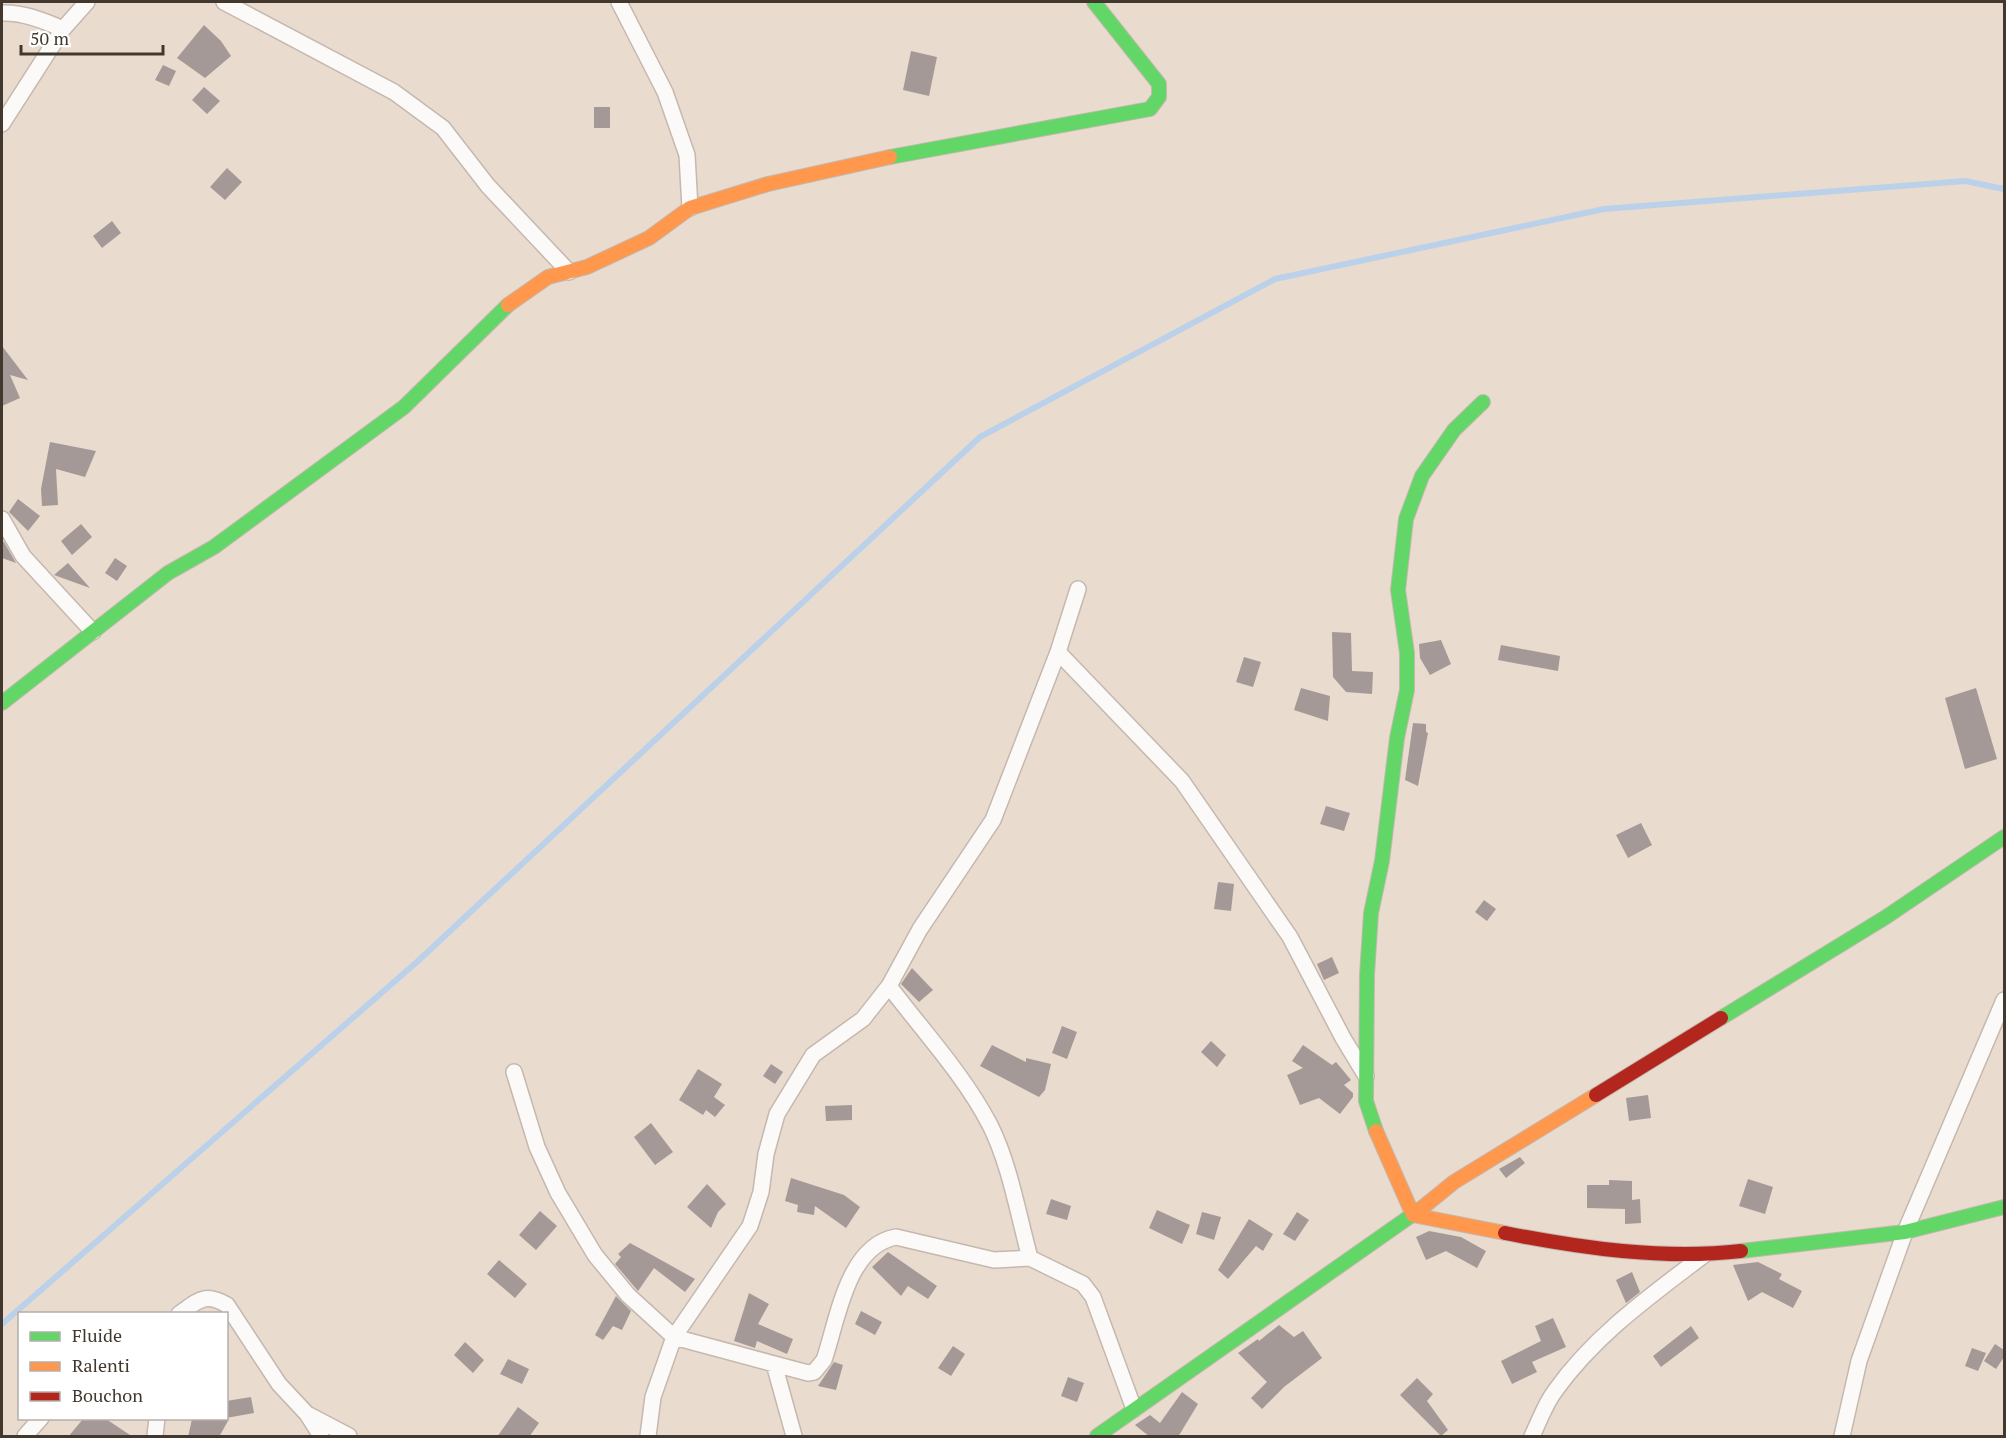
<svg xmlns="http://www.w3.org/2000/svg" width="2006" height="1438" font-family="'PT Serif',serif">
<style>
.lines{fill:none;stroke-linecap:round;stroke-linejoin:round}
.stream{stroke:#bbd1ea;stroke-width:6}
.building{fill:#a59997}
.street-casing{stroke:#c4b8af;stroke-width:18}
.fast-casing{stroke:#c4b8af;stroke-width:16}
.slow-casing{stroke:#c4b8af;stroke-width:16}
.jam-casing{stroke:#c4b8af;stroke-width:16}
.street{stroke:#fcfaf8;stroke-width:15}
.fast{stroke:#63d668;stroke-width:14}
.slow{stroke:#ff974d;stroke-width:14}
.jam{stroke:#b3261e;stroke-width:14}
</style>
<rect width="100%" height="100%" fill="#eadbcf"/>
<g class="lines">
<path class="stream" d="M2 1324 418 961 980 437 1275 279 1604 209 1965 181 2004 189"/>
</g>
<path class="building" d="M204 25 221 41 231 56 205 78 177 58Z
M911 51 937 57 929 96 903 90Z
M163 65 176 71 169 86 155 80Z
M204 87 220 101 207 114 192 100Z
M594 107H610V128H594Z
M227 168 242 182 225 200 210 187Z
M112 221 121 233 102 248 93 236Z
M2 346 28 380 10 375 20 398 2 406Z
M50 442 96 451 85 477 56 469 58 505 42 506 41 489Z
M18 499 40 516 28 531 9 512Z
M81 524 92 537 72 555 61 541Z
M2 541 4 542 16 563 2 558Z
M115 558 127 566 117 581 105 573Z
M68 563 90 588 54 575Z
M1332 632 1351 633 1352 671 1373 672 1372 694 1346 692 1333 677Z
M1441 640 1451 664 1430 675 1420 658 1419 644Z
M1501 645 1560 656 1558 671 1498 660Z
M1244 657 1261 662 1253 687 1236 682Z
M1301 688 1330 696 1328 721 1294 710Z
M1976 688 1997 759 1965 769 1945 698Z
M1413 723 1426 724V732L1428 733 1418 786 1405 780Z
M1326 806 1350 813 1344 831 1320 824Z
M1641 823 1652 845 1628 858 1616 835Z
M1218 882 1234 884 1231 911 1214 909Z
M1484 900 1496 909 1487 921 1475 912Z
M1332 957 1339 973 1324 980 1317 964Z
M912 968 933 990 919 1002 901 984Z
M1062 1026 1077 1032 1067 1059 1052 1053Z
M1211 1041 1226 1055 1217 1067 1201 1052Z
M992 1045 1026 1062V1058L1051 1064 1045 1090 1039 1097 980 1066Z
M1303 1045 1332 1065 1336 1062 1351 1080 1344 1085 1353 1093V1097L1340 1114 1319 1098 1300 1105 1287 1075 1303 1068 1292 1061Z
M771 1064 783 1072 775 1084 763 1076Z
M698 1069 722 1084 714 1097 725 1105 715 1117 706 1110 703 1115 679 1100Z
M1648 1095 1651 1118 1629 1121 1626 1098Z
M852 1105V1120L826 1121 825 1106Z
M651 1123 673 1152 655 1165 634 1137Z
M1520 1157 1525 1163 1506 1178 1499 1169Z
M791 1178 844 1195 860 1207 846 1228 815 1206 814 1215 797 1212 798 1205 785 1201Z
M1748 1179 1773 1187 1765 1214 1739 1206Z
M1609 1180 1632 1181V1200L1640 1199 1641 1223 1625 1224V1209L1587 1208V1185H1609Z
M707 1184 726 1204 718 1212 711 1228 687 1207Z
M1051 1199 1071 1206 1067 1220 1046 1214Z
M1157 1210 1190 1225 1182 1244 1149 1228Z
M540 1211 557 1226 536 1250 519 1235Z
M1202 1212 1221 1217 1214 1240 1196 1234Z
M1297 1212 1309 1220 1295 1241 1283 1234Z
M1249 1219 1273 1234 1263 1251 1256 1246 1228 1279 1218 1270Z
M1429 1231 1461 1237 1486 1251 1477 1268 1446 1251 1426 1260 1416 1237Z
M630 1243 652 1255 695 1279 685 1292 654 1268 638 1291 615 1264 621 1257 618 1254Z
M888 1252 937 1286 928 1299 908 1286 901 1296 872 1267Z
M499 1260 527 1284 515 1298 487 1274Z
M1758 1262 1782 1274 1779 1279 1802 1291 1793 1308 1762 1292 1748 1301 1733 1265Z
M1632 1272 1640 1292 1626 1303 1616 1280Z
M749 1293 769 1304 758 1324 793 1339 787 1354 757 1341 755 1348 734 1341Z
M616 1296 631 1311 622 1330 613 1326 603 1340 595 1335Z
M861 1311 882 1322 875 1335 855 1324Z
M1553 1318 1566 1347 1532 1362 1537 1372 1512 1384 1501 1361 1541 1341 1535 1326Z
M1279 1325 1294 1337 1303 1331 1322 1358 1284 1387 1262 1409 1251 1398 1267 1382 1238 1353 1258 1339 1259 1341Z
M1691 1326 1699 1338 1661 1367 1653 1356Z
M465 1342 484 1360 473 1373 454 1355Z
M1995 1344 2004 1350V1357L1996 1369 1984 1361Z
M953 1346 965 1354 951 1376 938 1368Z
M1972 1348 1986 1353 1978 1371 1965 1366Z
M508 1359 529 1369 522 1384 500 1374Z
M834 1362 843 1365 836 1390 818 1386Z
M1068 1377 1084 1383 1077 1402 1061 1396Z
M1417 1378 1433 1394 1427 1401 1448 1430 1441 1436 1400 1395Z
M1182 1392 1198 1404 1178 1437H1150L1135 1425 1150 1415 1160 1423Z
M251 1397 254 1413 226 1418V1401Z
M518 1407 539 1423 529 1437H497Z
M83 1419H106L133 1437H68Z
M192 1419H229L219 1437H188Z"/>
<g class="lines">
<defs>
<path id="street" d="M224 2 394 92 443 128 488 186 569 272
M619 2 665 92 687 155 690 208
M2 13C23 12 44 21 63 29
M2 124 63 29 87 2
M2 519 23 556 93 632
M1058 652 1182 781 1290 937 1343 1038 1366 1076
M889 986C923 1031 964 1075 990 1125 1010 1165 1018 1214 1030 1258
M514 1072 537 1147 558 1193 595 1255 628 1295 674 1337 808 1373 814 1372 824 1360C838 1319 847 1246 896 1237L994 1260 1030 1258 1083 1284 1093 1297 1134 1409
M179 1314C199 1300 205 1292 227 1305L279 1384 307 1414 321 1436
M774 1364 794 1436
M309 1415 349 1436
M25 1436 41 1418
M155 1436 157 1418
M648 1436 653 1397 674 1337 750 1226 761 1192 766 1154 777 1114 813 1055 863 1019 889 986 920 929 993 820 1058 652 1078 589
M1532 1436C1539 1422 1545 1404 1555 1391 1594 1336 1650 1296 1704 1255
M1842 1436 1859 1361 1905 1232 2004 1000"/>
<path id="fast" d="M890 157 1150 109 1159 97V84L1094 2
M2 703 168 573 214 547 404 407 508 305
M1721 1018 1886 917 2004 837
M1376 1131 1366 1101 1367 975 1371 913 1382 861 1397 738 1407 690V653L1398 590 1406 519 1422 476 1454 430 1483 402
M1741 1251 1905 1232 2004 1207
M1097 1436 1422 1208"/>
<path id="slow" d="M508 305 548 277 587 267 649 238 690 208 768 184 890 157
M1376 1131 1413 1215 1505 1233
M1422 1208 1454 1182 1596 1095"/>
<path id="jam" d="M1596 1095 1721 1018
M1505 1233C1581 1248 1664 1260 1741 1251"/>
</defs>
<use href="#street" class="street-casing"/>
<use href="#fast" class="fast-casing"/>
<use href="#slow" class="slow-casing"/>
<use href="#jam" class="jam-casing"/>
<use href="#street" class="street"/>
<use href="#fast" class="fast"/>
<use href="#slow" class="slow"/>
<use href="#jam" class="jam"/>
</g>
<rect width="2006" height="1438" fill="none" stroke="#43382e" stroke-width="6"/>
<rect x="18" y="1312" width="210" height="108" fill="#ffffff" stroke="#b4afab" stroke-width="1.5"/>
<rect x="30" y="1332" width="30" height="9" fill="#63d668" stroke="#b4afab" stroke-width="1.5"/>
<text x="72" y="1342" font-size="18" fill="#43382e">Fluide</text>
<rect x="30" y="1362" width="30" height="9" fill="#ff974d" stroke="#b4afab" stroke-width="1.5"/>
<text x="72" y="1372" font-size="18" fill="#43382e">Ralenti</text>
<rect x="30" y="1392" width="30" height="9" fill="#b3261e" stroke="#b4afab" stroke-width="1.5"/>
<text x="72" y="1402" font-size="18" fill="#43382e">Bouchon</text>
<path d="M21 45v9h142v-9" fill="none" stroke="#43382e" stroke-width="3"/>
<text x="30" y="45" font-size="18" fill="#43382e" stroke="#ffffff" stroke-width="4.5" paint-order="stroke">50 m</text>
</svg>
